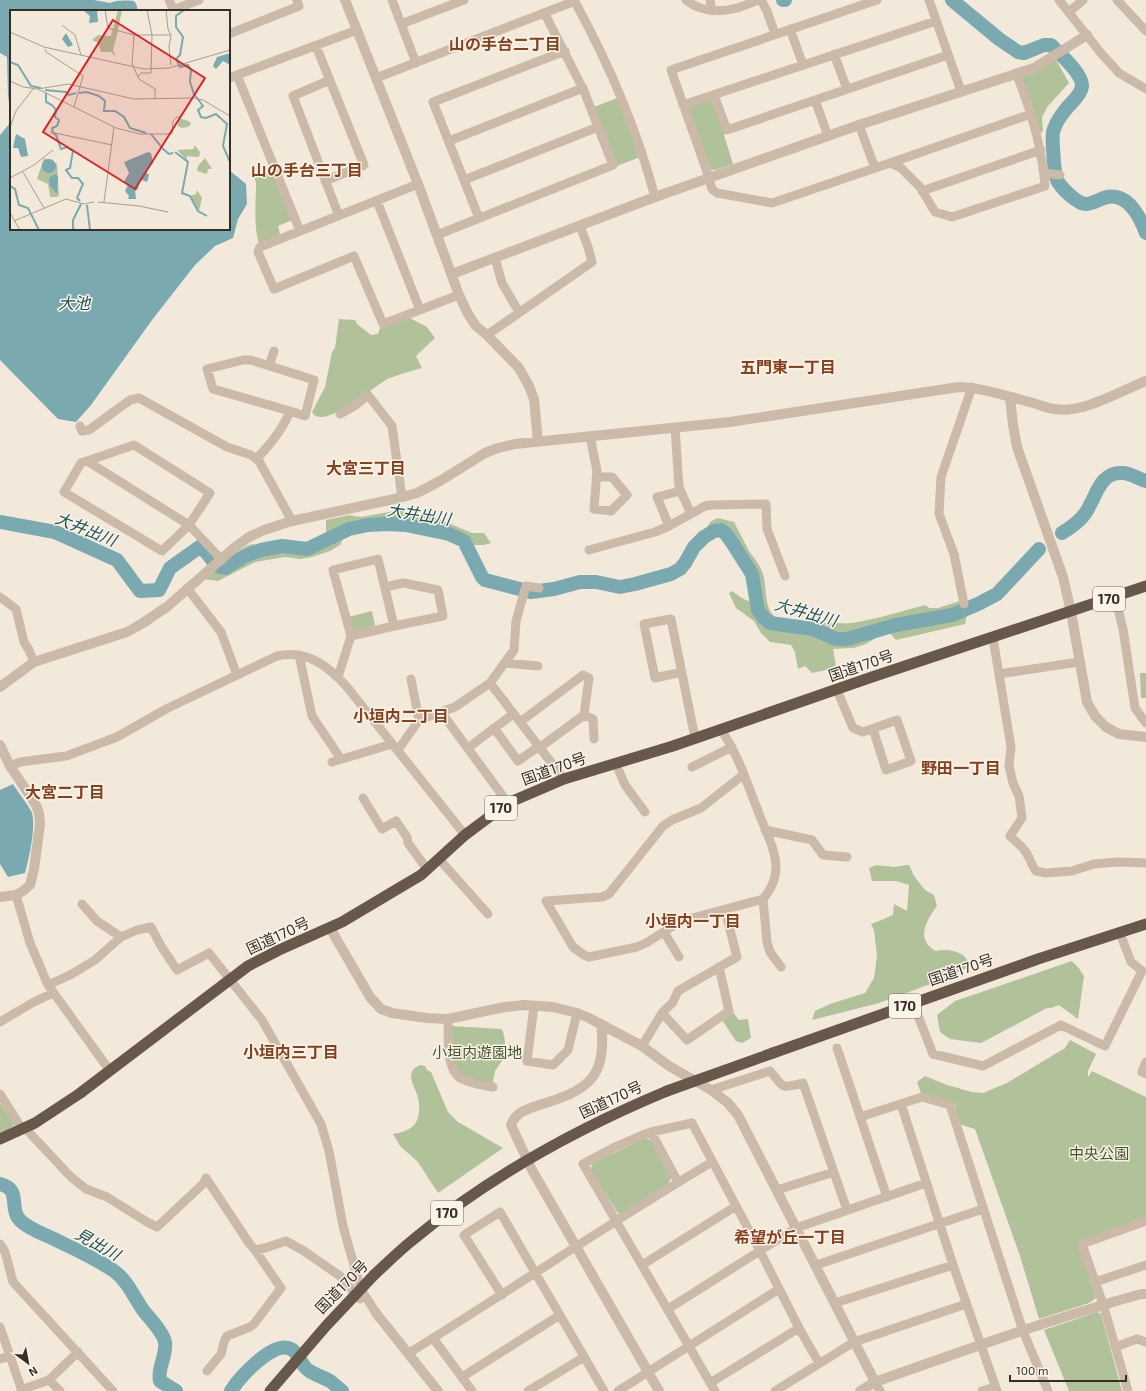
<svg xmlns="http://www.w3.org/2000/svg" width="1146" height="1391" font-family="'Exo 2','Noto Sans JP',sans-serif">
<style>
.green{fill:#b1c29b}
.water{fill:#7aa9b0}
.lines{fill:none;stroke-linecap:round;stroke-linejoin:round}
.river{stroke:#7aa9b0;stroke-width:14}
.minor{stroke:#cbbaa7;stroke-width:9}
.tertiary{stroke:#cbbaa7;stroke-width:10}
.trunk{stroke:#68584b;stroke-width:11}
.trunk-bridge{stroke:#68584b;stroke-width:11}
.labels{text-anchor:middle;stroke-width:3;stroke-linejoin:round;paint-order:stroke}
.shield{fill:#faf3e8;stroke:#726962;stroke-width:1}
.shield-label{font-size:14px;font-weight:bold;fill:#372e28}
.street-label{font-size:15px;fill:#372e28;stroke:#faf3e8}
.park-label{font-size:15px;fill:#42552b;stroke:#faf3e8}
.neighbourhood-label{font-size:16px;font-weight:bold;fill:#87411f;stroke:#faf3e8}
.water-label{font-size:16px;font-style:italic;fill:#1c5059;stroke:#faf3e8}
.inset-river{fill:none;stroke:#7aa9b0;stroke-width:2}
.inset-road{fill:none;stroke:#a79e93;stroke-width:1}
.view{fill:#d62828;fill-opacity:0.15;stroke:#d62828;stroke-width:2}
.inset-edge{fill:none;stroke:#372e28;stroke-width:2}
</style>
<rect width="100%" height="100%" fill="#f2e9db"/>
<path class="green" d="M1054 56 1069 83 1048 106 1042 117 1043 131 1037 137 1016 73Z
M714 95 727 130 724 135 733 164 715 170 706 169 683 105Z
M620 97 643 156 617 166 591 108Z
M275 168 295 219 278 226 281 239 260 247C253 227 256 204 256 183L254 177Z
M408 317 427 327 435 338 416 356 422 368C411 371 400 374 390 378 376 383 323 433 312 412L325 387 332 352 335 348 339 319 355 320 357 324 371 335 378 334 380 328Z
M400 510 412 514 429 515 472 533H484L491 543 484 545H470C455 530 414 523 393 522 378 521 364 524 349 527L340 545 330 551 312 557 300 559 285 557 255 562 218 581 204 579 233 553C239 552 245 546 252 544L257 545 272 542 309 545C313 538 321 538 326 532V520L349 515 361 517Z
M718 518 734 522C739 532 744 541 749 551 753 557 758 562 761 569 768 583 763 603 773 615 781 626 801 622 813 622 826 622 839 624 852 623 877 619 902 611 926 605L929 608H938L960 601 964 604 967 615 965 624 896 640 888 631 866 644 854 648 833 649 836 666 826 670 812 673 805 666 798 669 795 652 791 645 770 642 761 633 754 621 736 608 729 593 732 591C739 596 749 605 759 601L755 582 751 567 726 532C717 526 713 529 704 535L703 533 711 521Z
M372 611 375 626 355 631 351 628 348 617Z
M1140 673H1146V698H1141Z
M876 865 894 867 907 865H909L914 876 925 890 934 895 937 906C926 921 915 940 936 951 948 948 969 952 969 967L936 982 879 1003 812 1020 815 1011 830 1004 865 993 874 978 877 956 874 930 871 924 884 919 893 915 894 904 907 911 909 885 896 881H872L869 868Z
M1072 961 1078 967 1084 976 1078 1019 1059 1005 1051 1008H1047L981 1043 950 1039 940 1032 937 1015 955 1001Z
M731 1010 739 1020 748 1019 751 1038 742 1043 736 1041 720 1017Z
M451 1026 501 1029 503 1031 505 1041 504 1058 495 1071 492 1086 462 1076 453 1065Z
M1070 1040 1096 1054 1088 1071V1077L1092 1071 1146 1097V1217L1078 1242 1096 1298 1089 1303 1039 1319 1020 1256 975 1129 959 1124 955 1104 921 1093 917 1082 925 1076 947 1085 972 1092 983 1093 1007 1083 1065 1048Z
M420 1065 425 1066 427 1070 431 1072 448 1112 458 1122 503 1148 438 1193 418 1162 400 1146 393 1134C400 1133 408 1131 413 1126 421 1119 420 1103 417 1094 414 1087 408 1077 413 1070 414 1068 418 1066 420 1065Z
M0 1103 14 1124 13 1127 0 1134Z
M645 1138 651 1140 671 1178 668 1184 620 1214 617 1212 590 1169 593 1163Z
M1097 1312 1101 1314 1122 1391H1069L1044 1330Z"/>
<path class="water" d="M0 0H94L110 3C115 0 129 0 134 1 137 4 137 8 138 11H11V120L8 95 7 57 0 53Z
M11 122V229H229V170L246 184 247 204 238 219 233 238 215 246 195 265 152 320 91 405 76 422 58 419 0 360V135Z
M13 784C17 791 30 807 32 813 36 828 29 858 25 873L8 877 0 864V790Z"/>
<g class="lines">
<path class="river" d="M783 0H785
M952 0 999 39 1018 52 1024 53 1044 45H1051C1059 53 1083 74 1082 86 1081 96 1068 105 1063 113 1059 118 1055 125 1053 132 1052 138 1054 174 1057 180 1061 188 1078 205 1087 204 1094 203 1100 199 1107 197 1128 193 1140 217 1146 233
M0 522 55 532 117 560 140 591 159 590 170 568 201 546 213 561
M1062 533C1070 528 1078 523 1084 515 1096 500 1098 471 1123 473 1130 473 1139 479 1146 481
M220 567 225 568 245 556 261 550 282 546 307 549 349 529 368 525 388 524 406 525 449 534 464 541 482 577 485 580 531 592 554 589 580 582H596L620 587 635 584 671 574 680 569 685 563 694 547 704 537 714 531 721 530 726 534 733 544 752 574 758 610 764 618 770 623 813 629 836 639H847L896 625 952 615 978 604 997 594 1039 549
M0 1184C23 1189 7 1210 22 1222 31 1230 44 1234 54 1239 74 1249 95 1258 114 1271 127 1280 134 1297 143 1310 149 1318 163 1332 165 1342 167 1357 157 1367 160 1381L176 1391
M231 1391C239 1378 273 1340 291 1349 299 1353 301 1365 308 1370 315 1375 323 1377 330 1381 334 1384 338 1388 342 1391"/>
<path class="minor" d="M169 0 174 11
M392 0 416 63
M574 0C608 62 637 129 655 197
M686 0C707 17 735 11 758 0
M710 0 712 11
M761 0 767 11 775 34
M877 0 671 70 706 169 712 189 717 193 772 203 890 163 901 168 920 187 935 212 952 217 1045 186C1042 147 1031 110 1016 73
M929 0 961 91
M1059 0 1100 52 1119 73 1146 89
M1117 0 1146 31
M173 10 199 0
M1069 12 1083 0
M401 24 464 0
M790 29 803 65
M229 34 299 6 297 0
M316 46 364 165 325 181
M834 54 847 89
M237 75 300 231
M229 78 357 30
M376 78 575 1
M330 80 293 96 339 216
M714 95 727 130 948 55
M815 100 828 136
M683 105 936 21
M859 125 875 168
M449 141 583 88
M890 163 1031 114
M1044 173 1060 175
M464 180 598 127
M418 184 260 247 258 252 274 289 354 256 383 324 459 295
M922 191 1041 150
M377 201 420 310
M479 218 433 102 565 51
M437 235 613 165 584 91 545 14
M495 258 502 283 519 312
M487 335 592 262 588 247 580 226
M243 360H251L314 380 305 416 290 411 213 389 207 369Z
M269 366 274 351
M340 414 356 405 368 395 392 426 402 497
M80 426 82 431 89 430 130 400 139 398 227 447 251 455 259 461 292 521
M675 427 679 487 691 514
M590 436 597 471 594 509 611 511 627 495 612 477H596
M256 459C270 445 283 429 290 411
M87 461 189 525 162 551 64 492 81 463Z
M87 461 134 445 210 493 189 525 222 560
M669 526 657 497 680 491
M589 550 655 532 669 526 705 506 711 505 766 504 767 529 785 576
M385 587 403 583 438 590 443 616 394 626
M187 588 221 632 237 675
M1115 596 1123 629 1135 708 1146 723
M0 597 16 609 24 642 29 650 34 662
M964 604 954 554 939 514 941 477 972 387
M993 638 1011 747 1009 766 1013 783 1019 796 1022 818 1010 836C1015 841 1021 845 1025 851 1030 857 1031 865 1036 871L1046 873 1072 871 1094 864 1118 862 1146 863
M299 655 312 716 341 759
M504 663 538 666
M682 672 655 678 644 624 671 619 695 738
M999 674 1079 662
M338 677 351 636 333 570 378 559 394 626 351 636
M411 679 419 720
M490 683 564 779
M837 690 853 728 863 732 897 720 911 761 886 770 873 729
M441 712 508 803
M584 715 593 719 594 739
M520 722 583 675 589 678 584 715 539 748
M494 728 518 761 538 747
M721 730C738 754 747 783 758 811 764 828 775 847 776 866 776 880 771 889 763 899L681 921 646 943 637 947 589 957 584 955 573 947 546 901 602 897 609 894 663 826 672 820 701 808 743 775
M468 748 513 714
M398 750 419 720 455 707 490 683 514 650 516 621 526 586 539 588
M332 762 392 744
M616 764 625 785 645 812
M10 766 20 762 66 756 117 737 166 709 277 656C307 649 328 666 347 687L465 835
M692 767 732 747
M363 798 382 829 396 821 407 837 408 843 427 869
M765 830 812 840 823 855 847 857
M439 859 488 914
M16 895 30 943 48 985 110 1071
M763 899 767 942 770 952 781 967
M82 904 97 921 121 937
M664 932 679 957
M48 985 70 975 95 960 121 937 137 930 151 927 161 946 177 970 209 953 262 1020 321 1124 329 1151 343 1226 359 1283 364 1294 376 1313
M913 1003 933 1054 983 1066 1061 1025 1105 1046 1142 971 1131 962 1120 933
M534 1006 527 1061 553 1065 568 1050 577 1013
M662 1013 687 1040 729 1011 719 967
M448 1019C449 1035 445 1068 460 1078 470 1084 483 1085 493 1087
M0 1022 32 1003 53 993
M642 1046 662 1013 673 1002 678 991 737 957 725 910
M837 1048 887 1197
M1146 1062 1142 1072 1146 1074
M711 1090 770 1071C785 1088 779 1089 803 1083L847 1210
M0 1094 22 1129
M901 1104 953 1265 997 1391
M860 1117 922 1097 950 1105 1023 1331 1048 1391
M25 1128 71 1177 86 1189 107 1197 147 1222 157 1227 203 1184 206 1178
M651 1132 678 1182
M206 1178 249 1243 255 1250 265 1248 286 1241 304 1251 340 1276 360 1299
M777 1190 834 1172
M0 1244 5 1252 13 1282 113 1391
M642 1265 736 1206
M816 1265 983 1209
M1095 1282 1146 1265
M502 1295 464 1235 500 1212 604 1391
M835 1303 953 1265
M668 1309 796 1228 926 1183
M0 1327 22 1391
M433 1338 472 1391
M1115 1347 1137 1339 1146 1342
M409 1353C511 1290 609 1223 712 1162
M0 1359 10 1356
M207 1371 221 1354 224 1342 227 1336 250 1327 254 1324 281 1288 255 1250
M462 1377 560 1315
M49 1380 60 1391
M875 1382 880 1391
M710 1383 799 1328
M21 1390 49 1380 78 1352
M528 1391 584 1357
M618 1391 779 1289
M715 1391 583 1164 615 1147 640 1136 651 1132 692 1123 760 1251 799 1328 819 1363
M775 1391 854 1342 966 1304
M982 1391 995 1387
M1128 1391 1103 1304 1082 1244 1146 1221"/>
<path class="tertiary" d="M345 0 418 184 459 295 468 314 476 326 487 335 519 368 529 386 534 399 538 442
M452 274 655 197 859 125 1034 68 1087 35
M1010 397 1013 425 1017 447 1063 577 1071 612 1087 702 1095 716 1106 727 1119 734 1146 737
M0 687 34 662 127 632 143 623 168 606 234 548 249 537 264 530 292 521 399 498 417 493 440 481 485 453 498 448 515 444 730 422 959 387C985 388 1009 397 1033 403 1040 405 1047 408 1054 409 1083 414 1120 391 1146 381
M0 745 10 766 36 805 39 813 40 824 34 869 30 885 23 891 16 895 0 897
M330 928 370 997 381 1009 392 1013 427 1018 448 1019 505 1007 524 1005 553 1007 577 1013 589 1018 642 1046 669 1066 711 1090 728 1103 738 1115 875 1382
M601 1024C608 1078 587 1091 539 1105 527 1109 516 1112 511 1125L532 1170 659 1391
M376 1313 438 1391
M860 1391 875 1382C963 1351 1051 1319 1141 1294H1146"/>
<path class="trunk" d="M773 1053 1038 959 1146 924
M0 1139 35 1123 79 1094 248 966 279 950 342 922 421 875 465 835 508 803 564 779 673 746 872 677 1146 586
M374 1275C387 1263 400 1250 414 1239 490 1176 576 1129 667 1091"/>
<path class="trunk-bridge" d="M667 1091 773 1053
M270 1391 326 1326 374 1275"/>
</g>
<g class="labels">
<g class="shield">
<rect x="1093" y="587" width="32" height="24" rx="3"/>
<rect x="485" y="796" width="32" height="24" rx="3"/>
<rect x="889" y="994" width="32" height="24" rx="3"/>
<rect x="431" y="1201" width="32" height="24" rx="3"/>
</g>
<g class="shield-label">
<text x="1109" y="604">170</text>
<text x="501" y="813">170</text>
<text x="905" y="1011">170</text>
<text x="447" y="1218">170</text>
</g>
<g class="street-label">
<text transform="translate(861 666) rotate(-19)" y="5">国道170号</text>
<text transform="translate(554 769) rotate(-20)" y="5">国道170号</text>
<text transform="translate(278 936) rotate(-25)" y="5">国道170号</text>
<text transform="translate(961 970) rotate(-19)" y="5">国道170号</text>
<text transform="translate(611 1100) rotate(-25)" y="5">国道170号</text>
<text transform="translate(342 1287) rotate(-46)" y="5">国道170号</text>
</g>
<g class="park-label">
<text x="477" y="1058">小垣内遊園地</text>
<text x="1099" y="1159">中央公園</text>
</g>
<g class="neighbourhood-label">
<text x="505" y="50">山の手台二丁目</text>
<text x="307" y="176">山の手台三丁目</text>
<text x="788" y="373">五門東一丁目</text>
<text x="366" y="474">大宮三丁目</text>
<text x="401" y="722">小垣内二丁目</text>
<text x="961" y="774">野田一丁目</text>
<text x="65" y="798">大宮二丁目</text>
<text x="693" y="927">小垣内一丁目</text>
<text x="291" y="1058">小垣内三丁目</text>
<text x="790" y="1243">希望が丘一丁目</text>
</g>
<g class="water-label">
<text x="74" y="309">大池</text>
<text transform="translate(419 514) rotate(9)" y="6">大井出川</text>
<text transform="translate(86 529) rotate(22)" y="6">大井出川</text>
<text transform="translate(806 612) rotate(16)" y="6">大井出川</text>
<text transform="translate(98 1244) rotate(29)" y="6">見出川</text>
</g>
</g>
<g transform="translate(10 10)">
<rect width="220" height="220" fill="#f2e9db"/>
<path d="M108 0H112L108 20 103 19ZM102 20 108 21 103 40 106 47 101 42H91L88 33 82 30 88 25 101 26ZM168 108 179 111 181 114 178 117 171 118 168 116ZM184 135 190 142 189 147 177 146V150L167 140 184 139ZM34 148 47 154 49 186 45 187H40L38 174 27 169ZM195 148 202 159H198L197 164 187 161 188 156ZM187 180 192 188 189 201 180 186 186 184Z" fill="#b1c29b"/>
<path d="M87 0 88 12 79 13 80 6 74 1ZM56 23 63 35 58 37 52 29ZM217 44H220V55L213 51 206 59 203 56 207 47ZM6 124 15 129 18 146 11 147 8 138H3ZM138 142 141 143 143 153 136 162 139 165 137 172 130 169 128 179 125 181 126 189H118L119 186 115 181 118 175 114 172 119 163 114 152ZM32 156a7 7 0 1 1 14 0a7 7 0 1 1-14 0ZM45 164 48 166 47 184 40 176 39 168Z" fill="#7aa9b0"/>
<path class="inset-river" d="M174 0 166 6V17L173 27 170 45 166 49 170 57 178 55 181 60 180 72 184 84 193 96 188 100 191 107 196 108 206 104 217 114 213 136 220 152M0 52 8 55 21 76 31 78M35 80 56 82 59 85 66 83M36 83V92L42 95 46 100 45 107 49 110 47 116 42 118 43 123 46 125 51 139 57 137 63 141 60 158 56 160 62 168H68L73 174 67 188 70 191M69 83 77 82 89 86 95 91 94 101H105L114 107 120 118 136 123M141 124 153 139 159 144 163 143M165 142 178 152 172 183 180 186 188 201 197 206M0 176 5 179 9 195 18 198 29 220M77 195 80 220M65 220 63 218V210L71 194"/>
<path class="inset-road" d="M95 0 98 18 124 25H161M156 0 158 19 161 26 159 37 161 55M52 15 65 25 71 45M0 22 34 37 134 59 159 58 220 40M124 25 122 54 129 69 145 79V88M35 39 36 42 73 66 64 97M128 67 131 63H141L142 25 137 0M0 71 13 77 28 79 58 74 124 89 184 88 193 90 220 106M28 79 106 118 130 124H162L163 111 167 107H170M0 117 6 101 23 79M40 122 102 135M13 162 34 198M0 168 24 155 43 140M88 192 129 196 158 202M94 192 104 117M0 203 10 220M4 211 56 189 74 194 84 192"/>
<path class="view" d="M103 10 195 68 125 179 33 122Z"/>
<rect width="220" height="220" class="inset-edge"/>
</g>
<g transform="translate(28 1363) rotate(148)" stroke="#faf3e8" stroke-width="3" paint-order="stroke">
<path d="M0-3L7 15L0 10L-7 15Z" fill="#372e28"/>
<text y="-6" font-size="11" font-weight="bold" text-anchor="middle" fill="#372e28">N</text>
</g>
<path d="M1010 1375v6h116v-6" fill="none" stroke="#372e28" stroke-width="2"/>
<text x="1016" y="1375" font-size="12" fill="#372e28" stroke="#faf3e8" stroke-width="3" paint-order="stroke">100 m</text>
</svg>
